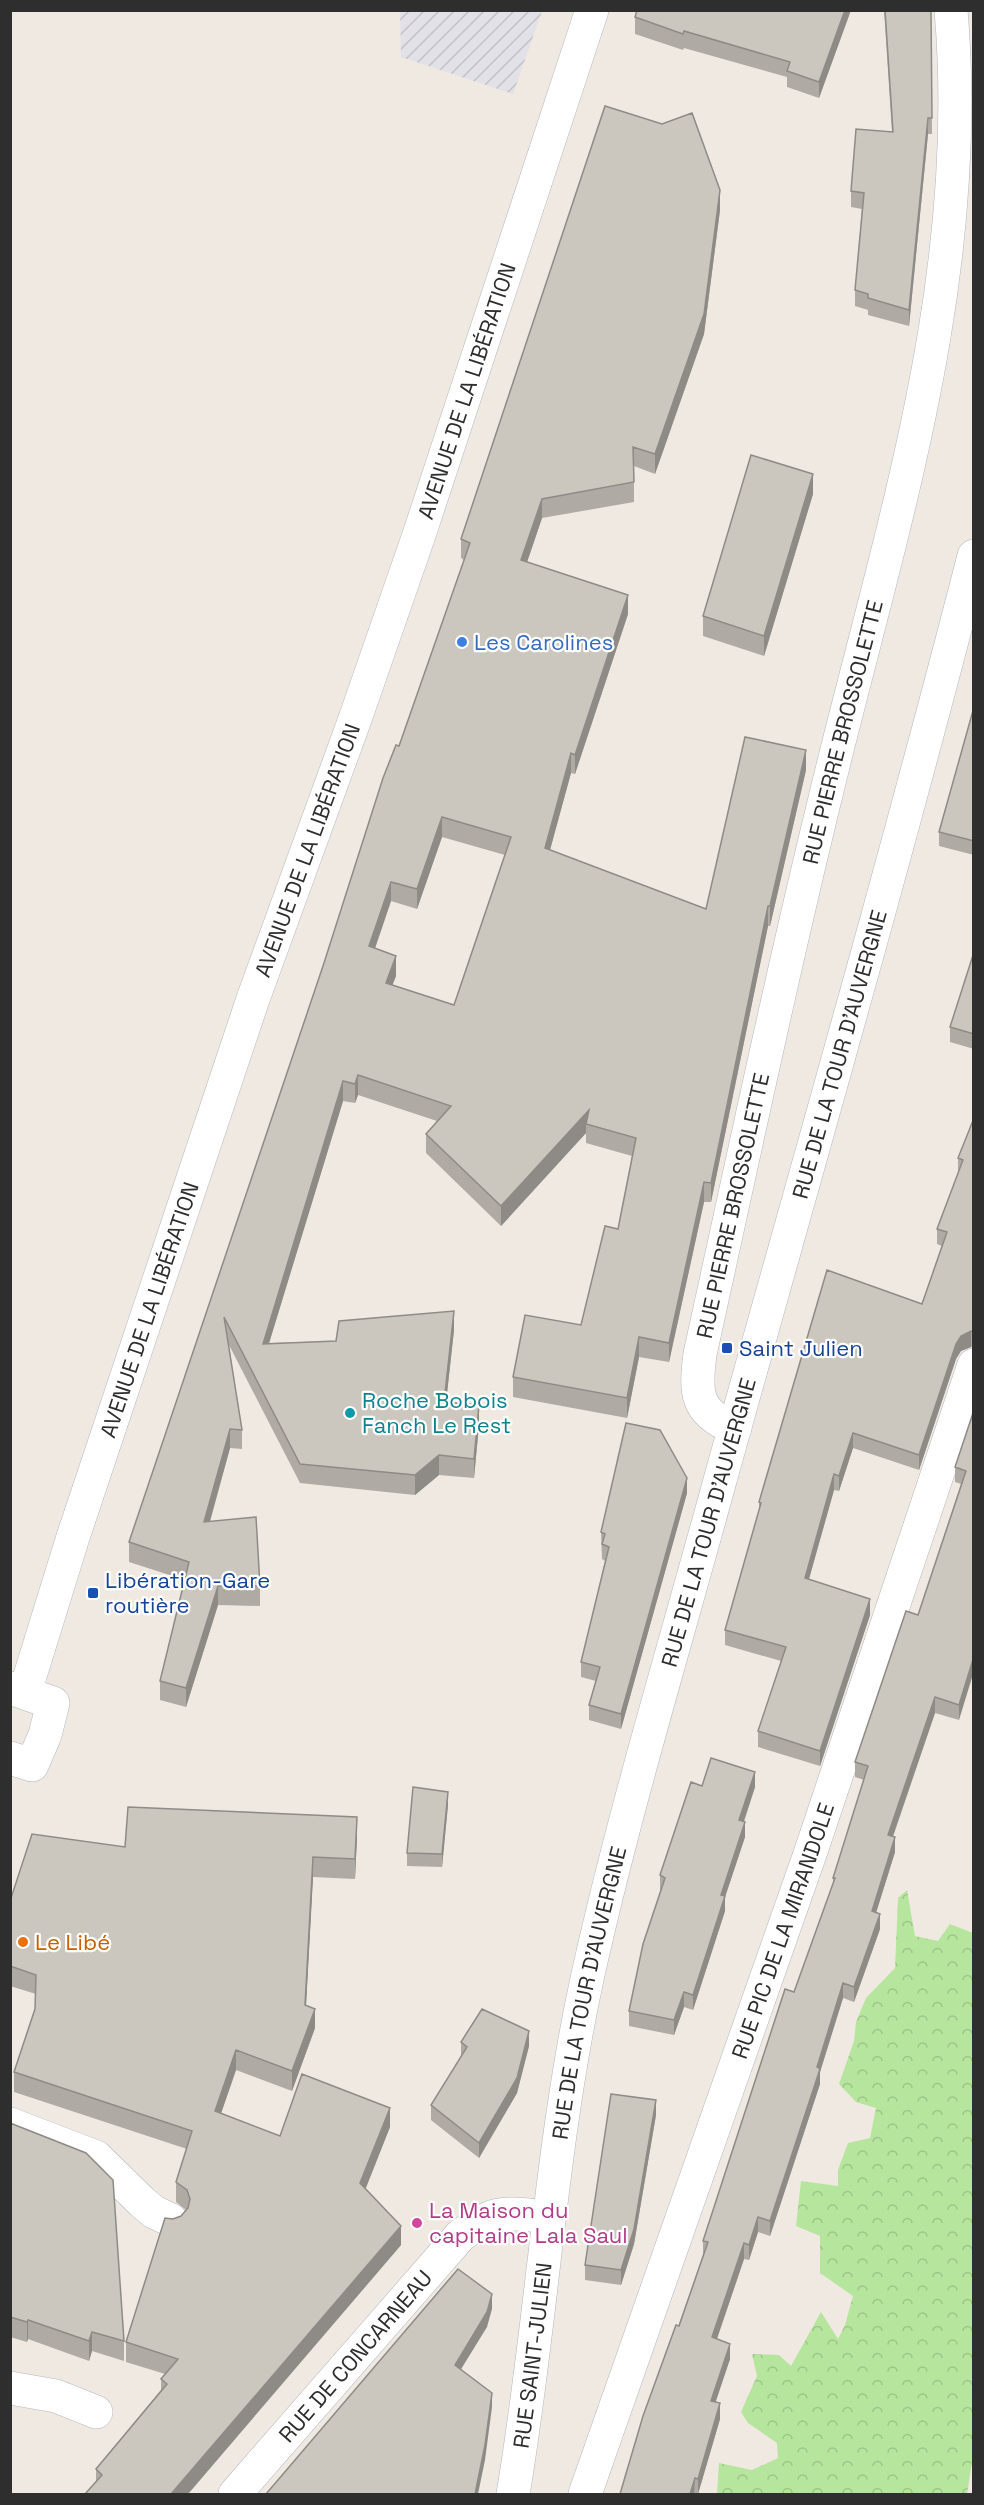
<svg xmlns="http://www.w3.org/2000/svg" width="984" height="2505" font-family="'Space Grotesk',sans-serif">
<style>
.industrial{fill:url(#industrial-furrows)}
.forest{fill:url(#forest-crowns)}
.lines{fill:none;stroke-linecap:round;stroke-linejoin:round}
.minor-casing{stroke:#b4b7c1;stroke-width:34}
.tertiary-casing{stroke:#b4b7c1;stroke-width:34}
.secondary-casing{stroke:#b4b7c1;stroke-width:34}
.minor{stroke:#fff;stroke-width:33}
.tertiary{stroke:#fff;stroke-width:33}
.secondary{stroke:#fff;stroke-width:33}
.wall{fill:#afaba4;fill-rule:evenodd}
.shaded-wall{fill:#8e8b86}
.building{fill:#cbc7bf;stroke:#8e8b86;stroke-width:1.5;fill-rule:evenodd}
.shop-dot{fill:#3f7fe0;stroke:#fff;stroke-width:2}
.transit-dot{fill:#1a4fb4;stroke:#fff;stroke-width:2}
.culture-dot{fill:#0f9aa8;stroke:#fff;stroke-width:2}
.food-dot{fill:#e8710a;stroke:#fff;stroke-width:2}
.hotel-dot{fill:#d1479c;stroke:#fff;stroke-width:2}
.labels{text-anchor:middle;stroke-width:4.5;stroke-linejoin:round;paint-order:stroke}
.street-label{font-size:22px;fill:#2e2e2e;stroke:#fff}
.shop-label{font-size:22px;fill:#366cbe;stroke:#fff;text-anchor:start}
.transit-label{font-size:22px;fill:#164399;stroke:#fff;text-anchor:start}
.culture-label{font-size:22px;fill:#0d838f;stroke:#fff;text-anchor:start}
.food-label{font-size:22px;fill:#c56008;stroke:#fff;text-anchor:start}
.hotel-label{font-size:22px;fill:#b23c85;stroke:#fff;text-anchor:start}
</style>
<defs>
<pattern id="industrial-furrows" width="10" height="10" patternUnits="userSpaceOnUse" patternTransform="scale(1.5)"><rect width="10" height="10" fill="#e3e1e8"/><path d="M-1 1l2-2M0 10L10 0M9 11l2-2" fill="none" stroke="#c3c1c7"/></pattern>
<pattern id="forest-crowns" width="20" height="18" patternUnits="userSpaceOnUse" patternTransform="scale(1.5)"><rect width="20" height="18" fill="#b6e59e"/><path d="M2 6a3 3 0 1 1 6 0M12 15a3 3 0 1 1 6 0" fill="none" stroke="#9dc588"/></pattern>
</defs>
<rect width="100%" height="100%" fill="#efe9e1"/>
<path class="industrial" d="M400 11V10L542 11 513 94 401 57Z"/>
<path class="forest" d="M907 1890 915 1936 938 1941 950 1924 973 1933 974 2449 967 2494H717L719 2463 752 2470 778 2458 777 2443 748 2423 741 2412 757 2376 752 2354 779 2355 791 2366 821 2312 838 2339 845 2325 853 2296 820 2273V2236L796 2226 801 2181 838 2186V2170L848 2143 870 2138 876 2108 856 2102 839 2084 854 2041 856 2022 866 1998 895 1968 898 1898Z"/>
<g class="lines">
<defs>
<g id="minor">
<path id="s1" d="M735 1428C695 1413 695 1392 700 1354 745 1150 788 945 839 742 900 500 973 264 951 10"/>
<path d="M10 2124 96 2157 142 2202 154 2212 171 2220"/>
<path d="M10 2388 56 2396 96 2412"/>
<path id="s2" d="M585 2494 811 1851 974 1365"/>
</g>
<g id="tertiary">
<path id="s3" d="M235 2494 460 2236C496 2208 505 2213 549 2217"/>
<path id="s4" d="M513 2494C542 2323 550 2149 587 1979 624 1812 674 1649 719 1484 805 1175 894 867 974 556"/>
</g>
<g id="secondary">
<path d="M10 1688 53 1703 45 1735 32 1765 10 1758"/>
<path id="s5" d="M25 1692 73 1537 253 999 355 719 419 535 592 10"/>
</g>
</defs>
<use href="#minor" class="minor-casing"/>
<use href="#tertiary" class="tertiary-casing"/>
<use href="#secondary" class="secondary-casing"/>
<use href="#minor" class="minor"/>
<use href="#tertiary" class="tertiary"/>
<use href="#secondary" class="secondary"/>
</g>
<path class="wall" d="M637 10H851L819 98 787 87V77L684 48 683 50 635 34V17Z
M884 10H931L932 134H928L909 326 868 315V310L855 306V290L862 209 851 207V191L892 132Z
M720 210 704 334 655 474 634 466V502L542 518 527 562 628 614 575 774 571 773 550 850 706 909 806 770 770 926H768L711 1202H704L669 1362 639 1357 627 1418 513 1397V1377L581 1325 618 1229 632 1156 586 1143V1133L501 1226 426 1153V1134L437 1121 358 1095 355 1103 343 1101 269 1343 336 1341 454 1330 446 1402 479 1425 474 1478 439 1475 415 1495 300 1483 229 1345 242 1430V1449L230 1448 210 1522 260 1586V1606L218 1605 186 1707 160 1700V1681L185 1580 129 1562V1542L399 746 464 560 461 558V539ZM442 837 505 855 454 1005 392 985 396 976 375 948 391 901 417 909Z
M813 494 764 656 703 636V616Z
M974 707V855L939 846V832Z
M974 952V1049L950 1042V1027Z
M974 1118V1347H971L961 1351 956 1359 919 1470 853 1448 839 1491 834 1490 809 1579 870 1615 820 1766 758 1747V1731L781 1661 725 1645V1630L759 1511V1502L922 1304 942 1246 937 1244V1229L958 1173V1158Z
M974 1410 959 1720 935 1713 893 1837 895 1852 876 1912 880 1929 854 2002 843 1998 820 2072V2084L770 2236 758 2232 749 2260 744 2259 717 2339 730 2359 715 2402 720 2419 698 2494H620L703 2255V2241L794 1992 833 1885V1878L864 1780 855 1777V1762L918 1615 961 1484 955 1482V1467Z
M687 1493 621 1729 589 1720V1705L596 1681 581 1677V1662L605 1561 602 1559 601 1532Z
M702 1786 755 1787 744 1822 745 1837 725 1897V1911L693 2010 684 2007 674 2035 629 2026V2011L661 1891 660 1890V1875Z
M448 1805 442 1867 407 1866V1853Z
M357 1836 355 1879 313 1877 306 2005 315 2028 292 2091 236 2070 221 2113 280 2136 390 2127 365 2189 401 2245 188 2494H85L96 2482V2469L161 2390V2379L165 2374 126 2362V2342L173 2219 181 2216 186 2210 176 2202V2182L187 2149 14 2092V2072L35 2009 36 1994 10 1986V1901L125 1847Z
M461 2042 529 2046 517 2093 479 2158 431 2120V2105L461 2057Z
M656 2115 634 2244 621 2285 585 2280V2265Z
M10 2123 124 2341V2361L92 2351 89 2361 28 2339 27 2342 10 2337Z"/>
<path class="shaded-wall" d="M845 10H851L819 98V82Z
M928 118V134L909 326V310Z
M720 190V210L704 334 655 474V454Z
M813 474V494L764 656V636Z
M542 499V518L521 580V560Z
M628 595V614L575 774V755Z
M806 750V770L770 926V906Z
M571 753V773L545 868V848Z
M442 817V837L417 909V889Z
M391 882V901L369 966V946Z
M768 906V926L711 1202V1183Z
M396 956V976L386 1002V983Z
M358 1075V1095L355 1103V1084Z
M343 1081V1101L263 1363V1344Z
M589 1110 586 1124V1133L501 1226V1206Z
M704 1182V1202L669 1362V1343Z
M454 1311V1330L444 1421V1402Z
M971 1331V1347L961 1351 956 1359 919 1470V1455L956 1344 961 1336Z
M639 1337V1357L627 1418V1398Z
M479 1405V1425L474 1478V1459Z
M230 1429V1448L204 1542V1522Z
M853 1433V1448L839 1491V1476Z
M439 1455V1475L415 1495V1475Z
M834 1474V1490L805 1593V1578Z
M687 1478V1493L621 1729V1714Z
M218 1586V1605L186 1707V1688Z
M870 1599V1615L820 1766V1751Z
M974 1656V1671L959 1720V1705Z
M935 1697V1713L888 1850V1835Z
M755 1772V1787L739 1835V1820Z
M448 1792V1805L442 1867V1854Z
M357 1817V1836L355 1879V1859Z
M745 1822V1837L725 1897V1911L693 2010V1995L721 1895Z
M895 1837V1852L872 1926V1911Z
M313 1857V1877L305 2025V2005Z
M880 1914V1929L854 2002V1987Z
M843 1983V1998L820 2072V2084L770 2236V2221Z
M684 1992V2007L674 2035V2020Z
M315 2009V2028L292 2091V2071Z
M529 2031V2046L517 2093 479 2158V2143Z
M236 2050V2070L215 2131V2111Z
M656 2100V2115L634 2244 621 2285V2270Z
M390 2108V2127L360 2203V2183Z
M758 2217V2232L749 2260V2245Z
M401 2226V2245L188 2494H171Z
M744 2243V2259L712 2353V2337Z
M492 2294V2309L487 2327 455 2379V2365Z
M28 2320V2339L27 2342V2322Z
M92 2332V2351L89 2361V2341Z
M730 2344V2359L711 2416V2401Z
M492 2393V2407L485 2460 478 2494H475Z
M720 2403V2419L698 2494V2479Z
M695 2478 694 2494H690Z"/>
<path class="building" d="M637 10H845L819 82 787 71 790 62 684 31 683 34 635 17Z
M885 10H931L932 118H928L909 310 868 298V294L855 290 864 193 851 191 856 129 893 132Z
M605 106 662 124 692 113 720 190 704 314 655 454 633 447 634 482 542 499 521 560 628 595 575 755 571 753 545 848 706 909 745 737 806 750 770 906H768L711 1183 704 1182 669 1343 639 1337 627 1398 513 1377 525 1315 581 1325 605 1226 618 1229 636 1138 586 1124 589 1110 501 1206 426 1134 451 1106 358 1075 355 1084 343 1081 263 1344 336 1341 339 1321 454 1311 444 1402 479 1405 474 1459 439 1455 415 1475 300 1464 224 1317 242 1430 230 1429 204 1522 256 1517 260 1586H218L186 1688 160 1681 189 1562 129 1542 324 963 383 778 396 745 399 746 470 543 461 539ZM442 817 511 837 454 1005 386 983 396 956 369 946 391 882 417 889Z
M751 455 813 474 764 636 703 616Z
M974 707V841L939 832Z
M974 952V1034L950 1027Z
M974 1118V1332L971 1331 961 1336 956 1344 919 1455 853 1433 839 1476 834 1474 805 1578 870 1599 820 1751 758 1731 786 1647 725 1630 761 1503 759 1502 827 1270 922 1304 947 1232 937 1229 963 1160 958 1158Z
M974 1410V1656L959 1705 935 1697 888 1835 895 1837 872 1911 880 1914 854 1987 843 1983 817 2067 820 2069 770 2221 758 2217 749 2245 744 2243 712 2337 730 2344 711 2401 720 2403 698 2479 695 2478 690 2494H620L643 2416 676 2325 679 2326 708 2242 703 2241 785 1989 794 1992 835 1878H833L868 1766 855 1762 906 1611 918 1615 966 1471 955 1467Z
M626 1423 660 1430 687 1478 621 1714 589 1705 600 1667 581 1662 609 1547 602 1544 605 1534 601 1532Z
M711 1758 755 1772 739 1820 745 1822 721 1895 725 1896 693 1995 684 1992 674 2020 629 2011 643 1944 665 1878 660 1875 691 1782 702 1786Z
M413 1787 448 1792 442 1854 407 1853Z
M128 1807 357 1817 355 1859 313 1857 305 2005 315 2009 292 2071 236 2050 215 2111 280 2136 302 2074 390 2108 360 2183 401 2226 171 2494H85L102 2475 96 2469 167 2384 161 2379 178 2359 126 2342 165 2218 173 2219 181 2216 188 2208 190 2199 187 2190 176 2182 192 2131 14 2072 35 2009 36 1975 10 1966V1901L32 1834 125 1847Z
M482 2009 529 2031 517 2078 479 2143 431 2105 467 2047 461 2042Z
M611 2094 656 2100 634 2229 621 2270 585 2265Z
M10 2123 86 2153 113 2180 124 2341 92 2332 89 2341 28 2320 27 2322 10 2317Z
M458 2269 492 2294 487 2312 455 2365 492 2393 485 2445 475 2494H266Z"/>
<circle class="shop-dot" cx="462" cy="642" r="6"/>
<g class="transit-dot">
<rect x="721" y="1342" width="12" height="12" rx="3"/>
<rect x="87" y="1587" width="12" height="12" rx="3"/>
</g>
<circle class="culture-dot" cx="350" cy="1413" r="6"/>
<circle class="food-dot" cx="23" cy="1942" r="6"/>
<circle class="hotel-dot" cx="417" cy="2223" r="6"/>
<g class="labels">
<g class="street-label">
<text dy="8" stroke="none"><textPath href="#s5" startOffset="1374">AVENUE DE LA LIBÉRATION</textPath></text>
<text dy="8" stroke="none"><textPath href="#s1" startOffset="730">RUE PIERRE BROSSOLETTE</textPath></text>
<text dy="8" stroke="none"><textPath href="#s5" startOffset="888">AVENUE DE LA LIBÉRATION</textPath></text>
<text dy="8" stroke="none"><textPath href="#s4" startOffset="1479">RUE DE LA TOUR D'AUVERGNE</textPath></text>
<text dy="8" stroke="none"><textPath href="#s1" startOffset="244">RUE PIERRE BROSSOLETTE</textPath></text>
<text dy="8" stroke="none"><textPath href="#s5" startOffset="402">AVENUE DE LA LIBÉRATION</textPath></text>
<text dy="8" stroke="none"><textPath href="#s4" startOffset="993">RUE DE LA TOUR D'AUVERGNE</textPath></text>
<text dy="8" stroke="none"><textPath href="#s2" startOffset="597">RUE PIC DE LA MIRANDOLE</textPath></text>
<text dy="8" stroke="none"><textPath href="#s4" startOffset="507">RUE DE LA TOUR D'AUVERGNE</textPath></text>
<text dy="8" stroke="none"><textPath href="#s3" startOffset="183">RUE DE CONCARNEAU</textPath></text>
<text dy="8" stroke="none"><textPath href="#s4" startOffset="140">RUE SAINT-JULIEN</textPath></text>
</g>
<g class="shop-label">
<text x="474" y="650">Les Carolines</text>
</g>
<g class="transit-label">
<text x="739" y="1356">Saint Julien</text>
<text x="105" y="1588">Libération-Gare<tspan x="105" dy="25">routière</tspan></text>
</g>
<g class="culture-label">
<text x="362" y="1408">Roche Bobois<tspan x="362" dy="25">Fanch Le Rest</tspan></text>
</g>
<g class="food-label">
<text x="35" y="1950">Le Libé</text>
</g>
<g class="hotel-label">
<text x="429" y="2218">La Maison du<tspan x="429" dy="25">capitaine Lala Saul</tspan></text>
</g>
</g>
<rect width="984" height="2505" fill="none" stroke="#2e2e2e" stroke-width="24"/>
</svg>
